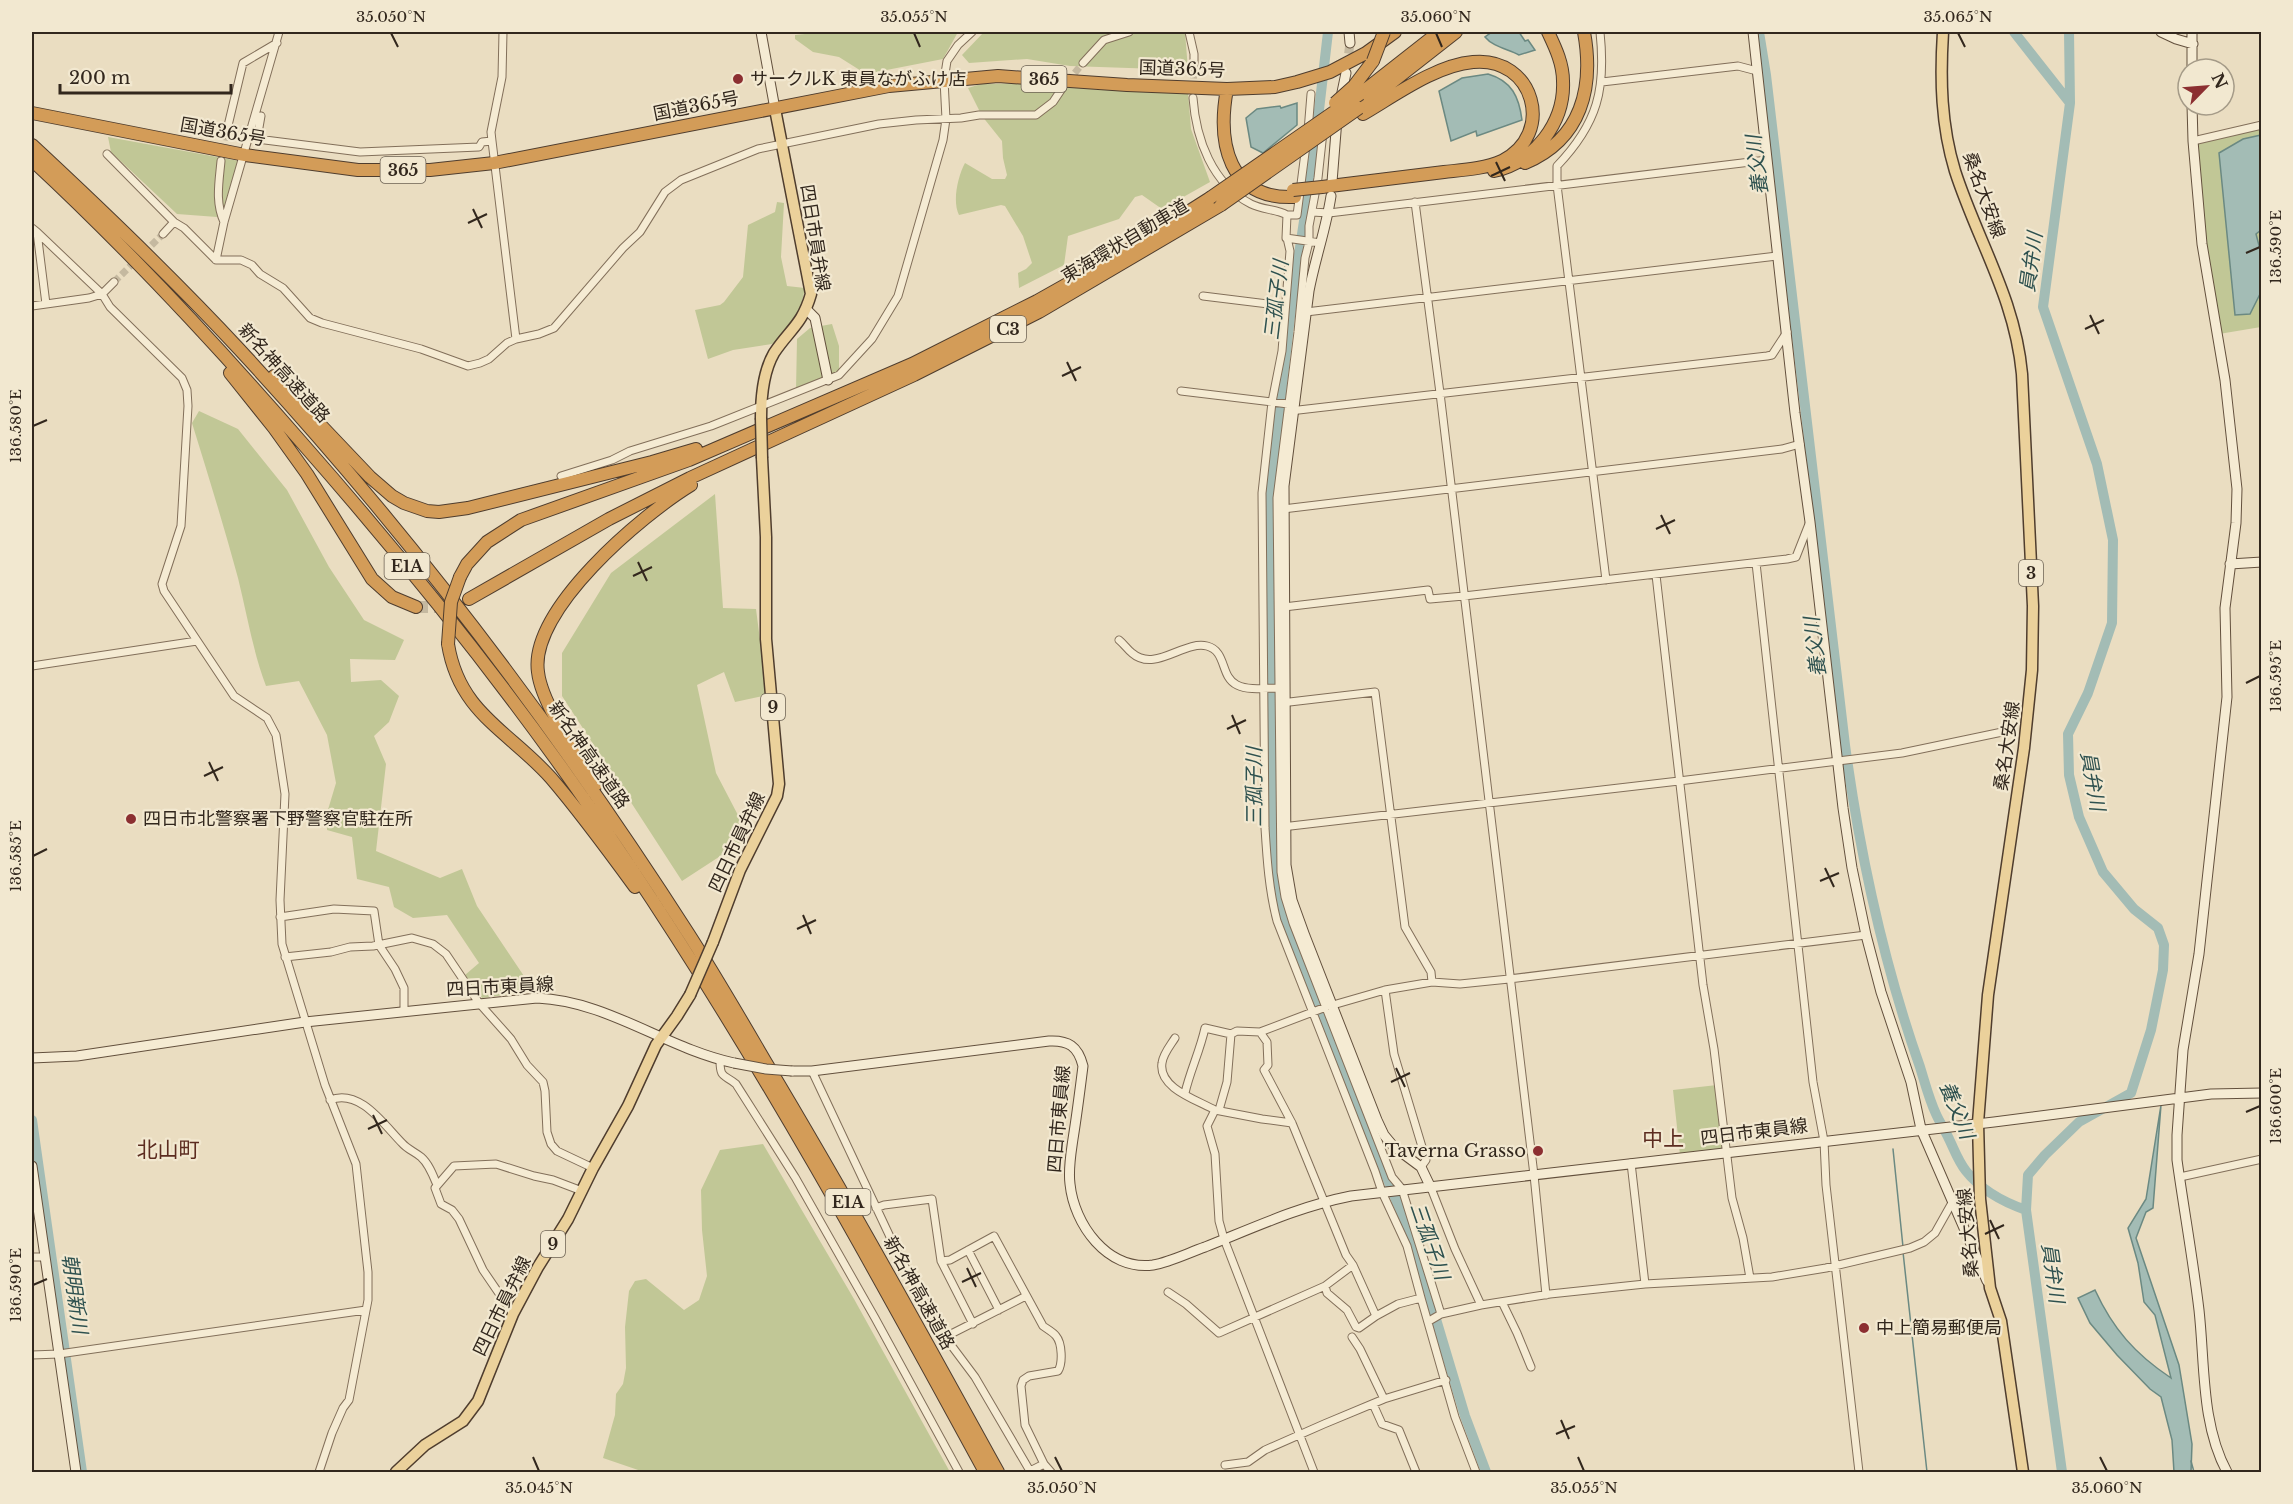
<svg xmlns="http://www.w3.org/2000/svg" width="2293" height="1504" font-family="'Libre Baskerville','Noto Sans JP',serif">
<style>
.green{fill:#c1c796}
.water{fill:#a3bcb5;stroke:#6b8982;stroke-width:1.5}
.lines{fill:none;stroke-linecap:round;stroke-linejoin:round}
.stream{stroke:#6b8982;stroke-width:1.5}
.river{stroke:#a3bcb5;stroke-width:10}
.street-tunnel{stroke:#c5b9a0;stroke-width:7;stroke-dasharray:7 3.5;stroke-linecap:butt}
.secondary-tunnel{stroke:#c5b9a0;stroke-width:9;stroke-dasharray:9 4.5;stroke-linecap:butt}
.highway-tunnel{stroke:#c5b9a0;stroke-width:12;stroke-dasharray:12 6;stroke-linecap:butt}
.street-casing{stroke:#826f5a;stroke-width:9}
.secondary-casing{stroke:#63503d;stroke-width:11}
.primary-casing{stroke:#4f3d2e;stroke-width:13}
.highway-casing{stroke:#4f3d2e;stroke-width:14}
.street{stroke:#f5ebd3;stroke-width:7}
.secondary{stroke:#f5ebd3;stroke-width:9}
.primary{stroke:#ebd19b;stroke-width:10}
.highway{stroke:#d39c58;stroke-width:12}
.secondary-bridge-casing{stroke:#63503d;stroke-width:11;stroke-linecap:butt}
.primary-bridge-casing{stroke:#4f3d2e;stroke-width:13;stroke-linecap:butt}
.highway-bridge-casing{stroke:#4f3d2e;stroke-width:14;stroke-linecap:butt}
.secondary-bridge{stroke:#f5ebd3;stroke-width:9}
.primary-bridge{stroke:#ebd19b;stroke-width:10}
.highway-bridge{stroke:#d39c58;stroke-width:12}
.ticks{fill:none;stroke:#32271d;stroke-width:2}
.poi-dot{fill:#8c2f31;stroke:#f2e8d0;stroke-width:2}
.labels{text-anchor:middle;stroke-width:4.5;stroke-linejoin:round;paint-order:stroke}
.shield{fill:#f2e8d0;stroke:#6c6153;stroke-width:1.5}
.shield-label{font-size:16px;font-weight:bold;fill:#32271d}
.street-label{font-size:18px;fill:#32271d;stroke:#f2e8d0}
.poi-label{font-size:18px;fill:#32271d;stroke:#f2e8d0;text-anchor:start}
.water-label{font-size:20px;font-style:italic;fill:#2e514f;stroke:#f2e8d0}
.quarter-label{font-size:21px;fill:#5c2c20;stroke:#f2e8d0}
.neatline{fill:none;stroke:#32271d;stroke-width:2}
.ticks-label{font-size:15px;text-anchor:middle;fill:#32271d}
</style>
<rect width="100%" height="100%" fill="#eaddc1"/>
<path class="green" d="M825 32H958L943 59 866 74 839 57 813 52 795 39V35Z
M992 32H1185L1188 70 1070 66 1027 59 969 63 962 55 983 33Z
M1058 83 1188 93 1191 129 1210 182 1162 209 1142 195 1135 197 1119 219 1068 236 1064 265 1019 288 1018 273 1026 269 1032 263 1023 236 1005 206 1001 205 959 215C952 201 958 176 965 163L992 179H1005L1007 175 1003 158 1002 141 982 116 968 88 981 84Z
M2261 127V327L2219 334 2213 304 2195 142Z
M108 137 239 161 230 202 217 217 177 214 111 152Z
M777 202 784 203 781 257 787 286 805 288 798 321 790 331 772 344 733 350 708 359 695 310 720 305 724 302 743 277 748 225 775 212Z
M832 324 839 346V371L796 390 797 339 810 328Z
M199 411 238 429 287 490 329 567 364 620 404 640 395 660 350 659 351 682 381 680 399 696 389 722 374 736 386 764 376 851 440 878 462 869 477 906 534 991 482 998 465 975 479 963 447 915 413 918 394 907 389 887 357 879 352 837 327 830V813L336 783 327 735 299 681 266 686C253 652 247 614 238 578 224 526 208 475 192 423Z
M715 494 723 608 756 609 767 695 735 702 724 672 697 685 716 773 740 819 745 840 682 881 562 696V653L611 573Z
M1717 1085 1725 1150 1680 1155 1673 1090Z
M763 1144 854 1299 950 1472H644L603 1458 615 1415 616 1394 623 1384 626 1368 625 1327 629 1291 635 1281 646 1279 684 1310 699 1300 707 1276 702 1230 701 1190 720 1150Z"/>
<path class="water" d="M1492 32H1519L1525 41 1528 40 1535 50 1519 55C1508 49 1493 47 1485 37Z
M1488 74C1512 81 1519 97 1522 120L1477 136 1476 131 1451 141 1439 91 1462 78Z
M1297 103V125L1263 153 1251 147 1246 118 1257 109 1280 106 1281 108Z
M2261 135V230L2256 234 2261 253V292L2250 314 2235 315 2219 153 2243 139Z
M2161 1105 2153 1208 2146 1212 2136 1238 2179 1365 2192 1444 2191 1472H2174L2172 1440 2161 1397 2150 1389 2117 1355 2090 1323 2078 1298 2095 1290C2113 1329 2135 1354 2171 1378L2155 1315 2144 1302 2138 1263 2128 1228 2146 1199Z"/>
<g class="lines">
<path class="stream" d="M1893 1149 1903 1247
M1903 1252 1927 1472
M2191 1461 2194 1472"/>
<path class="river" d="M1328 32 1313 162 1292 300 1270 488 1272 854 1279 902 1322 1017 1412 1239 1465 1416 1486 1472
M1759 32 1766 75 1845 745C1860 855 1883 962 1920 1067 1925 1083 1929 1099 1936 1114 1940 1123 1945 1130 1949 1139 1954 1149 1958 1161 1966 1171 1981 1190 2003 1202 2026 1210
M2014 32 2070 103
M32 1120 82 1472
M2062 1472 2026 1210 2028 1175 2045 1155 2079 1122 2131 1093 2151 1030 2163 970 2164 945 2158 928 2134 909 2103 872 2079 817 2069 775 2068 734 2088 693 2112 623 2113 540 2097 464 2043 307 2070 103 2069 32"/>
<path class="street-tunnel" d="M1068 81 1083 63
M1193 89 1194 67
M221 161 226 134
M114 282 163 234"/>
<path class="secondary-tunnel" d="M1347 67 1350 43"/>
<path class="highway-tunnel" d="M416 607H448"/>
<defs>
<path id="street" d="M503 32 502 77 491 132 492 141 516 339
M1189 32 1194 54V67
M1600 32C1606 89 1598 123 1557 166V185L1606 580
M1083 63 1104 40 1129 32
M1602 82 1738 66 1757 71
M1193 98C1196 139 1212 184 1251 204 1263 210 1276 209 1287 215L1286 238 1321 243
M261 116 257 139 360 152 479 147 482 142 492 141
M1308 131 1311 94
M1323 132 1318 178 1309 226V242L1305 258 1298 332 1277 498 1281 872 1285 897 1293 923 1392 1177 1402 1189 1441 1314
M226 134 243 63 277 43
M2193 141 2262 125
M107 154 174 222 184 228 216 260H241L252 265 260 274 283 288 310 318 322 323 421 349 468 366 480 363 489 359 507 343 516 339 539 334 554 328 623 248 640 232 665 192 681 180 758 149 879 124 916 120 961 118 979 115H1036L1053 102 1063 87
M221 161C219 183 215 202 224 222
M1415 202 1440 393 1534 1175 1546 1295
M1312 212 1329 213 1767 160
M1287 215H1297L1306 145
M32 228 37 232 46 304
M37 232 102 294 110 307 182 378 187 390 188 406 181 526 162 584 164 591 234 696 267 718 276 735 285 794 280 900 282 944 325 1085 356 1164 368 1272V1300L349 1400 343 1408 332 1433 319 1472
M163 234 174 222
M1287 238 1290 251 1282 351 1272 402 1262 493 1265 828C1267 860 1269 890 1277 921L1375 1171 1382 1192 1407 1246 1421 1298
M216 260 224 222 279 32
M1203 296 1285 306
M32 306 89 298 102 294 114 282
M1306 312 1777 256
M1181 391 1288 404
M1290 411 1767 356 1772 355 1787 332
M561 476 612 460 630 451 711 426 839 375 872 339 898 296 943 140 946 119 944 80 947 61 958 45 972 32
M1283 509 1782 449 1800 444
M1756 563 1813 1082 1824 1141 1826 1185 1859 1472
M1656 575 1703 985 1714 1049 1732 1198 1743 1238 1750 1278
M1284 607 1428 590 1430 599 1464 596 1787 559 1796 557 1809 524
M1119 640C1124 644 1127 649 1132 653 1155 673 1184 640 1207 646 1227 651 1220 677 1237 685 1249 691 1266 688 1278 688
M32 666 197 641
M1281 703 1375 692 1405 927 1431 972 1432 982
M1282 827 1679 781 1902 753 2007 731
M280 917 334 909 374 911 379 945 395 969 404 988V1011
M285 957 331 952 350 947 373 946 412 938 433 944 446 954 479 1003 511 1039 527 1065 543 1082 545 1091 547 1132 551 1144 557 1151 593 1168
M1385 990 1394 1054 1426 1160 1421 1167
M1175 1038C1170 1046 1163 1054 1162 1063 1158 1088 1197 1100 1215 1110
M720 1060C720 1079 724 1074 736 1084L795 1177 875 1318 959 1472
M812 1071 900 1258 945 1337 975 1377 1030 1471 1044 1464
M1185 1093C1190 1071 1200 1051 1205 1028L1231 1034 1237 1031 1260 1032
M330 1100C360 1088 384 1125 402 1143 407 1149 415 1152 421 1157 429 1164 433 1175 437 1185
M1219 1110 1227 1082 1231 1034
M1292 1123 1262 1119 1215 1110 1207 1126 1215 1154 1219 1221 1224 1239 1314 1472
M1631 1163 1645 1284
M2180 1177 2262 1159
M1431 1188 1455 1249 1481 1305
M876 1208 884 1205 932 1199 941 1261 973 1324
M968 1250 999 1310
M32 1257H44
M941 1261 950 1260 994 1236 1043 1326C1047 1329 1053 1332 1056 1336 1062 1343 1063 1363 1058 1371L1029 1376 1023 1380 1021 1386 1025 1425 1044 1464 1051 1472
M1325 1286 1327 1293 1347 1310 1356 1327 1359 1328 1376 1316
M1168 1292 1186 1304 1219 1333 1325 1286 1353 1265
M1502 1302 1517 1333 1531 1367
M513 1314 483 1270 459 1219 452 1210 441 1204 435 1188 454 1166 496 1164 534 1176 553 1180 582 1191
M1429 1321 1441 1314 1481 1305 1550 1294 1645 1284 1772 1277 1826 1268 1910 1248 1924 1242 1935 1233 1953 1201
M945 1337 1026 1296
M1352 1337 1360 1349 1384 1399
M32 1355 59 1354 366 1310
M1373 1404 1382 1424 1399 1430 1416 1472
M1225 1465 1248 1462 1265 1450 1324 1424 1384 1399 1446 1380
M1476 1472 1455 1417 1421 1298 1398 1304 1376 1316 1353 1265 1346 1255 1292 1123 1264 1070 1268 1065 1267 1042 1260 1032 1326 1007 1385 990 1432 982 1460 984 1509 979 1866 935"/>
<path id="secondary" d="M761 32 775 109
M1349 32 1350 43
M1753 32 1795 413 1810 522 1843 808 1852 868 1866 935 1881 992 1911 1082 1921 1129 1987 1281
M2161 32 2176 39 2193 44
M2192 32V69
M1341 97 1346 73
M2192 105 2193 141 2202 244 2225 380 2237 489 2236 523 2225 608 2227 697 2199 954 2183 1050 2177 1135V1160C2184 1210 2193 1260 2199 1310 2205 1364 2201 1424 2227 1472
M1332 182 1337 119
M1331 196C1326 229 1315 259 1309 291L1284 486 1286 865 1292 900 1305 936 1377 1120 1384 1135 1394 1147 1421 1167 1431 1188
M807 310 815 318 828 380
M2230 564 2262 562
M32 1058 77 1056 305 1022 537 998C608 1001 665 1048 734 1063
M792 1071H812L1049 1041C1068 1040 1078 1046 1083 1066 1080 1090 1077 1114 1073 1139 1071 1153 1068 1169 1070 1184 1074 1224 1107 1271 1153 1265 1170 1262 1188 1253 1205 1247 1253 1228 1300 1206 1351 1196L1994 1122 2211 1094 2262 1093
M32 1166 76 1472"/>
<path id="primary" d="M1943 32C1940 79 1941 125 1955 171 1978 242 2015 298 2022 374L2033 606 2032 670 2024 748 1988 995 1978 1123 1980 1199 1990 1288 2001 1321 2023 1472
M761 418C761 397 763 372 774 353 790 329 802 325 811 294L775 109
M713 942 740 870 777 796 779 784 766 639V537L762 458
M396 1472 425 1445 463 1421 478 1401 513 1314 538 1267 568 1219 593 1168 628 1106 656 1045 677 1016 690 995"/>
<path id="highway" d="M1354 86 1373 61
M1227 89C1217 143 1228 200 1295 197
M1360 94 1439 32
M1359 108 1456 32
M32 113 245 155 358 170H430L494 163 889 86 998 76 1127 85 1227 89 1275 87 1297 82 1330 72 1366 53 1395 32
M32 145C103 211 173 278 239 349 406 529 555 726 688 933 715 975 740 1018 765 1061 846 1196 922 1334 998 1472
M32 160C128 249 217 345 303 444 420 577 531 717 629 865 760 1060 873 1266 985 1472
M1525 163C1582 139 1594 87 1584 32
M1494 171C1535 162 1565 122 1563 81 1563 63 1555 47 1548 32
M1322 187C1363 182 1403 177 1444 172 1462 170 1484 169 1502 161 1556 134 1534 56 1473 62 1436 65 1394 96 1363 114
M230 373 274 428 307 474 372 579 392 597 416 607
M274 376 370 477 392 496 404 503 427 511 439 512 468 508 652 462 696 449
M460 577 467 564 487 542 521 520 689 460 912 364 1037 301 1133 247 1210 198
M469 599 609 519 690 478 914 375 1039 312 1221 205
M448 644C459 713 509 731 551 778 581 813 608 850 635 887
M597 784C579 755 542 706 538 672 529 610 642 515 691 485"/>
</defs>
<use href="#street" class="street-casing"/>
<use href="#secondary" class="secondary-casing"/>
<use href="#primary" class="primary-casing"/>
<use href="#highway" class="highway-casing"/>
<use href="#street" class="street"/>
<use href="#secondary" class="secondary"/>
<use href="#primary" class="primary"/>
<use href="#highway" class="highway"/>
<defs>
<path id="secondary-bridge" d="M734 1063 766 1069 792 1071"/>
<path id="primary-bridge" d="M761 418 762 458
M690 995 713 942"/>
<path id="highway-bridge" d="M1373 61 1384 32
M1335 103 1354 86
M1293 190 1322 187
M1210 198 1360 94
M1221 205 1359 108
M448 644 451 602 460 577"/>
</defs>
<use href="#secondary-bridge" class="secondary-bridge-casing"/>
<use href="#primary-bridge" class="primary-bridge-casing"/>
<use href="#highway-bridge" class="highway-bridge-casing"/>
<use href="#secondary-bridge" class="secondary-bridge"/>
<use href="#primary-bridge" class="primary-bridge"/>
<use href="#highway-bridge" class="highway-bridge"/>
</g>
<path class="ticks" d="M391 33 398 47M914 33 920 47M1436 33 1442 47M1958 33 1965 47M1496 162 1505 181M1491 176 1510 167M473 209 482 228M468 223 487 214M2246 253 2260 247M2090 315 2099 334M2085 329 2104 320M1067 362 1076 381M1062 376 1081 367M33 426 47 420M1661 515 1670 534M1656 529 1675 520M638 562 647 581M633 576 652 567M2246 683 2260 676M1232 715 1240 734M1227 729 1246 720M209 762 218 781M204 776 223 767M33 856 47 849M1825 868 1834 887M1820 881 1839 873M803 915 811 934M797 929 816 920M1396 1068 1405 1087M1391 1082 1410 1073M2246 1112 2260 1106M373 1115 382 1134M368 1129 387 1120M1990 1220 1999 1239M1985 1234 2004 1225M967 1268 976 1287M962 1282 981 1273M33 1285 47 1279M1561 1420 1569 1439M1556 1434 1575 1426M533 1457 539 1471M1055 1457 1062 1471M1578 1457 1584 1471M2100 1457 2107 1471"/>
<g class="poi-dot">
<circle cx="738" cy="79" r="6"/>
<circle cx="131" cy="819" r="6"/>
<circle cx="1538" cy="1151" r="6"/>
<circle cx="1864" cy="1328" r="6"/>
</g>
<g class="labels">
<g class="shield">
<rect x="1021.5" y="66" width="45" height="26" rx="4.5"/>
<rect x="380.5" y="157" width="45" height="26" rx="4.5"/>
<rect x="990" y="316" width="36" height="26" rx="4.5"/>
<rect x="384.5" y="553" width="45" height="26" rx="4.5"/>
<rect x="2019" y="560" width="24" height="26" rx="4.5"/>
<rect x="761" y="694" width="24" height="26" rx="4.5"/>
<rect x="825.5" y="1189" width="45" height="26" rx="4.5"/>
<rect x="541" y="1231" width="24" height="26" rx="4.5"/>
</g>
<g class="shield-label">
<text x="1044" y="85">365</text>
<text x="403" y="176">365</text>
<text x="1008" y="335">C3</text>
<text x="407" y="572">E1A</text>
<text x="2031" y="579">3</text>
<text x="773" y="713">9</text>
<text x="848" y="1208">E1A</text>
<text x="553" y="1250">9</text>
</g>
<g class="street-label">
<text transform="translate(1182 69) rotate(2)" y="6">国道365号</text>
<text transform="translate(696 106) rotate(-11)" y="6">国道365号</text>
<text transform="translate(223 132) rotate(10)" y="6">国道365号</text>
<text transform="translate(1984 195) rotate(70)" y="6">桑名大安線</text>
<text transform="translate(815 238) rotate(81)" y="6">四日市員弁線</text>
<text transform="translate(1125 241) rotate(-31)" y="6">東海環状自動車道</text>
<text transform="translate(284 373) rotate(48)" y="6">新名神高速道路</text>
<text transform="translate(2007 746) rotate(-82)" y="6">桑名大安線</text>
<text transform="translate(589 755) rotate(55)" y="6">新名神高速道路</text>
<text transform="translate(737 842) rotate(-65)" y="6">四日市員弁線</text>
<text transform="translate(500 987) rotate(-3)" y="6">四日市東員線</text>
<text transform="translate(1059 1119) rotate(-85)" y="6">四日市東員線</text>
<text transform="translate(1754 1132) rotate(-7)" y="6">四日市東員線</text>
<text transform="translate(1968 1233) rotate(-95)" y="6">桑名大安線</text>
<text transform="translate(919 1293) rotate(61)" y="6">新名神高速道路</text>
<text transform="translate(502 1306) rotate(-64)" y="6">四日市員弁線</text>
</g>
<g class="poi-label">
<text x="750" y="85">サークルK 東員ながふけ店</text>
<text x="143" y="825">四日市北警察署下野警察官駐在所</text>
<text x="1526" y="1157" text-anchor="end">Taverna Grasso</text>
<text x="1876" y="1334">中上簡易郵便局</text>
</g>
<g class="water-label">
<text transform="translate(1757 165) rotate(-97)" y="7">養父川</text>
<text transform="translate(2031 262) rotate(-82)" y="7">員弁川</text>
<text transform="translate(1276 300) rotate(-83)" y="7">三孤子川</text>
<text transform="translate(1815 647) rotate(-97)" y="7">養父川</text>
<text transform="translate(2093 781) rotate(80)" y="7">員弁川</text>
<text transform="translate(1254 787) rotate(-90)" y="7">三孤子川</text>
<text transform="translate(1957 1110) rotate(68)" y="7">養父川</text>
<text transform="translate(1430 1241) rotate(71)" y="7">三孤子川</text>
<text transform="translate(2053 1273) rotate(82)" y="7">員弁川</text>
<text transform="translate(75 1294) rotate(82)" y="7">朝明新川</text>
</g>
<g class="quarter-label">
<text x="1663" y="1146">中上</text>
<text x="168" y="1157">北山町</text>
</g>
</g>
<rect width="2293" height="1504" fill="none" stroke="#f2e8d0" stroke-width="66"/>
<g transform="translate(2206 87) rotate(65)"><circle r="28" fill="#f2e8d0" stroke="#a59b88" stroke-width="1.5"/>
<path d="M0-4.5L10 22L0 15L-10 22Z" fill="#8c2f31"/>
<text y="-9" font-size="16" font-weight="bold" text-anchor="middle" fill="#32271d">N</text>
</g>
<path d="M60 84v9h171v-9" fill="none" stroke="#32271d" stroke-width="3"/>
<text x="69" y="84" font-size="18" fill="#32271d" stroke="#f2e8d0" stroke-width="4.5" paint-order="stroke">200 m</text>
<rect x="33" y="33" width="2227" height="1438" class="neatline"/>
<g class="ticks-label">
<text x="391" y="22">35.050°N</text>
<text x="914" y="22">35.055°N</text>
<text x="1436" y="22">35.060°N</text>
<text x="1958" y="22">35.065°N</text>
<text transform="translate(2276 247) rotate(-90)" y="5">136.590°E</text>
<text transform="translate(16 426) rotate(-90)" y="5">136.580°E</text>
<text transform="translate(2276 676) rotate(-90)" y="5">136.595°E</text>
<text transform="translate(16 856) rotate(-90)" y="5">136.585°E</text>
<text transform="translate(2276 1106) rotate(-90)" y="5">136.600°E</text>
<text transform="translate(16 1285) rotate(-90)" y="5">136.590°E</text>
<text x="539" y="1493">35.045°N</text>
<text x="1062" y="1493">35.050°N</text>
<text x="1584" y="1493">35.055°N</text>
<text x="2107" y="1493">35.060°N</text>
</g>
</svg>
